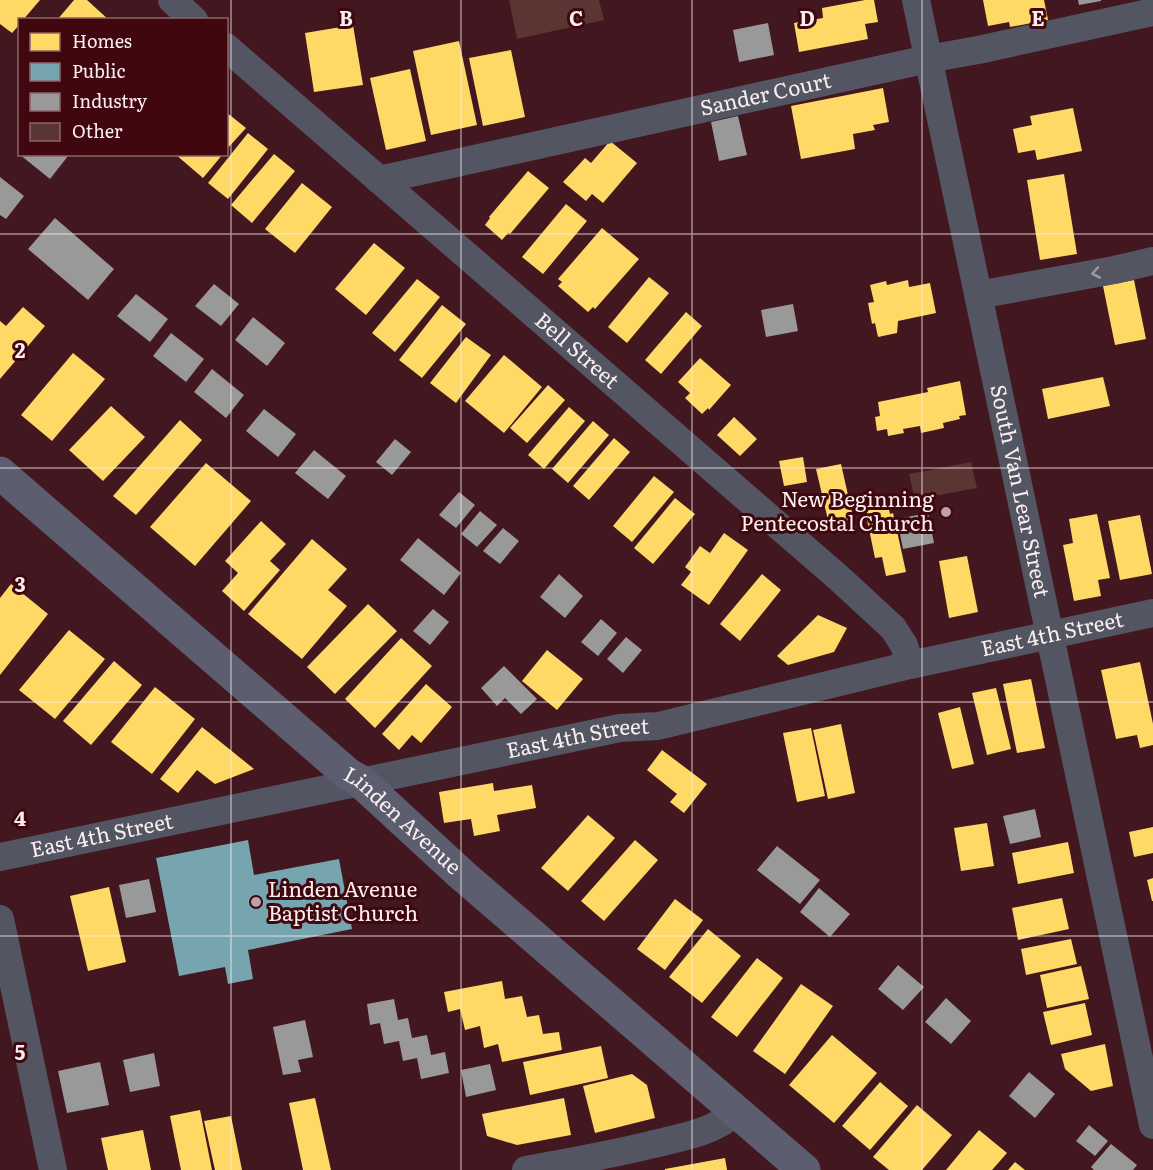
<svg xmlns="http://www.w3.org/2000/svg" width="1153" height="1170" font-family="Literata,serif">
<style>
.homes{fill:#ffd966}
.public{fill:#76a5af}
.industry{fill:#999}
.building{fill:#5a3532}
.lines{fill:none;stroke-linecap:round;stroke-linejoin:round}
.street{stroke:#535563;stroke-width:28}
.secondary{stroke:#5c5e6f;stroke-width:33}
.oneway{stroke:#9e9aa2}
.grid{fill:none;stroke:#f9efef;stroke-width:1.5;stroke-opacity:0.55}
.poi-dot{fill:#b9a3a6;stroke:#41070f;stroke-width:2}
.labels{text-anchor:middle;stroke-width:6;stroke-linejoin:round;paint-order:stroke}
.street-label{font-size:21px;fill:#f9efef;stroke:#41070f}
.poi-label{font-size:21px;fill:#f9efef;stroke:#41070f;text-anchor:end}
.grid-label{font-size:20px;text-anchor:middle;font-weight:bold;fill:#f9efef;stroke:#41070f;stroke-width:6;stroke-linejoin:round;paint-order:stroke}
</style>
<rect width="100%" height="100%" fill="#42171f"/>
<path class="homes" d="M0 0H40L23 20H20V24L12 33 0 24Z
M74 0H87L109 20H57Z
M865 0H874L878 22 865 24 868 39 799 52 794 23 823 18 822 8Z
M983 0H1044L1048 20 1010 27 1009 22 988 26Z
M353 25 363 85 314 92 305 33Z
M459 41 477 125 431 135 413 51Z
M511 50 525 117 483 126 469 58Z
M410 69 426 141 386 150 370 78Z
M883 88 889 122 873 125 875 130 853 134 855 149 801 159 791 106Z
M1073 108 1082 151 1037 160 1035 150 1018 153 1013 129 1032 125 1030 116Z
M226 112 246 128 226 150Z
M248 133 268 149 228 199 208 183Z
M610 141 637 163 603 203 592 194 586 201 563 182 585 158 591 163Z
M175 154H223L203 178Z
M274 154 295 171 252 223 231 205Z
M528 171 549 188 510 234 508 233 502 240 485 225 490 218 489 217Z
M1064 174 1077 254 1040 260 1027 180Z
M302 183 332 207 295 253 265 229Z
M566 204 587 221 543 274 522 257Z
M602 228 639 259 595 309 593 307 588 312 558 286 562 282 558 279Z
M374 243 405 268 366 315 335 289Z
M649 277 669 293 627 343 608 327Z
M417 279 440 297 395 352 372 333Z
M908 280 909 287 930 283 936 313 898 321 897 333 878 337 875 323 872 324 868 303 874 302 870 285 886 281 887 285Z
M1134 280 1146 339 1115 345 1103 286Z
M442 305 466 324 422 378 399 360Z
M23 307 45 326 0 379V321L6 326Z
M686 312 702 326 661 374 645 360Z
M466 337 491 355 456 403 430 383Z
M73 353 105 379 52 441 21 415Z
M504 355 542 387 504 433 465 401Z
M700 358 731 385 709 410 708 408 702 414 685 398 690 393 678 382Z
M1103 377 1110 406 1048 419 1042 389Z
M960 381 966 415 959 416 960 419 943 423 944 428 921 433 920 426 903 429 904 433 888 436 887 429 877 431 875 417 880 416 878 402 928 392 927 388Z
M548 385 565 400 527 443 510 428Z
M111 406 145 437 103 481 69 450Z
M569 407 585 421 544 469 528 455Z
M734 417 757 439 740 456 717 435Z
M180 420 202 440 136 515 113 496Z
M593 421 609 435 568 483 552 469Z
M614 438 630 452 589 500 573 486Z
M803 457 807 482 784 486 779 461Z
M206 463 251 501 195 566 150 527Z
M841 464 856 530 838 534 834 518 828 520 816 469Z
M654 476 674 492 632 542 613 526Z
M675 498 695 514 653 564 634 548Z
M888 505 890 514 893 513 906 572 886 576 882 557 875 558 865 510Z
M1097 514 1110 578 1098 580 1101 596 1074 601 1063 545 1073 543 1069 519Z
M1140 515 1152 574 1120 580 1108 521Z
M261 521 286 544 270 561 280 570 244 611 222 591 238 573 225 561Z
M724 533 748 550 709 605 681 585 691 572 685 567 700 546 710 553Z
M312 539 347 569 328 590 347 606 302 659 248 614Z
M967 556 978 612 949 618 939 561Z
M762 574 781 590 740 641 720 624Z
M11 584 48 614 0 675V598Z
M368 604 397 631 335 694 307 667Z
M818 615 847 628 834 652 788 665 777 656Z
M69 630 105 659 55 719 19 690Z
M401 638 432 666 375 728 345 699Z
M547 650 583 679 557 710 522 681Z
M114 661 142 685 91 745 63 721Z
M1140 662 1153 724V745L1140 748 1137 735 1116 739 1101 670Z
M1031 679 1045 748 1017 753 1003 684Z
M426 684 452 707 421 743 412 735 399 750 382 734Z
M155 687 195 719 152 774 111 742Z
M996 688 1011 749 987 755 972 693Z
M960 707 974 764 952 769 938 713Z
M841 724 855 793 828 799 813 730Z
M202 727 254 769 215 784 197 770 178 793 160 779Z
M811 728 825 796 797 802 783 733Z
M662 750 707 784 684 813 670 802 677 794 647 770Z
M493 783 494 791 532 785 536 808 497 815 500 831 474 836 471 819 444 823 439 792Z
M588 815 615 838 568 891 541 868Z
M987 823 994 866 961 871 954 828Z
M1153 827V853L1134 857 1129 832Z
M635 840 658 860 604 921 581 901Z
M1068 842 1074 873 1018 884 1012 853Z
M1153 878V901H1152L1147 880Z
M109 887 126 962 88 971 70 896Z
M1062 898 1069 929 1018 940 1012 908Z
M675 899 703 920 665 970 637 949Z
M708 929 741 956 702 1003 669 977Z
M1071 939 1077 964 1026 975 1021 949Z
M757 958 783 978 737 1037 711 1017Z
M1081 966 1089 999 1047 1008 1040 975Z
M502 981 505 999 522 996 527 1017 539 1015 543 1034 559 1032 562 1050 502 1062 498 1044 484 1048 480 1026 465 1030 460 1009 448 1012 444 992Z
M801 984 833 1006 785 1074 753 1051Z
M1085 1003 1092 1035 1051 1045 1043 1012Z
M832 1035 877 1073 834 1123 789 1085Z
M1105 1044 1113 1086 1091 1091 1065 1069 1061 1054Z
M601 1046 608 1078 530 1095 523 1062Z
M632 1074 647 1085 655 1118 595 1133 583 1086Z
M880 1082 908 1106 870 1150 842 1126Z
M315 1098 331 1170H303L289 1103Z
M564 1098 571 1135 517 1145 487 1136 482 1114Z
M917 1105 952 1135 922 1170H889L873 1157Z
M200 1110 212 1170H181L170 1116Z
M231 1116 242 1170H215L204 1121Z
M143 1130 151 1170H108L101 1138Z
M979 1130 1007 1153 992 1170H946Z
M725 1158 727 1170H665V1169Z
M1015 1162 1025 1170H1008Z"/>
<path class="public" d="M248 840 254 875 339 859 352 929 248 950 253 979 228 984 225 967 179 976 156 858Z"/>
<path class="industry" d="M1078 0H1101V1L1079 5Z
M768 23 774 55 739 62 733 30Z
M738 116 747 155 719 161 711 122Z
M19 154H66L68 156 50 179Z
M0 177 24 196 6 219 0 215Z
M55 218 114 269 88 300 28 249Z
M214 284 239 304 221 326 195 306Z
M136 294 168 319 150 342 117 316Z
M793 304 798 331 766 337 761 310Z
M253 317 285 343 267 366 235 340Z
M171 333 204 359 186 382 153 356Z
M212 369 244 395 226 418 194 392Z
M264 409 296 434 278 457 246 431Z
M395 439 411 452 392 475 376 462Z
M314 450 346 476 328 499 295 473Z
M459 492 475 505 456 528 439 515Z
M480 511 497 525 477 547 461 534Z
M928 513 934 543 903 549 897 519Z
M503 528 519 541 500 564 483 551Z
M418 538 461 573 444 595 400 560Z
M559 574 583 596 565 618 540 597Z
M433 609 449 622 430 645 413 631Z
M601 619 617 633 598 656 581 642Z
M626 637 642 650 623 673 607 659Z
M504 666 537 699 521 714 505 698 497 706 481 688Z
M1035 809 1041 837 1010 844 1003 816Z
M777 846 820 880 800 904 757 870Z
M149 879 156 912 126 918 119 885Z
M819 888 850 914 830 937 800 912Z
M898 965 924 987 903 1010 878 989Z
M946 998 971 1021 951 1044 925 1022Z
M394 999 398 1020 408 1018 412 1038 427 1035 431 1055 445 1052 449 1073 421 1079 417 1058 403 1061 399 1041 384 1044 380 1023 370 1025 367 1004Z
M305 1020 313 1057 298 1060 301 1072 283 1075 273 1027Z
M154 1053 160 1086 130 1092 123 1060Z
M100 1062 109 1105 67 1113 58 1071Z
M490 1064 496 1090 466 1097 461 1070Z
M1029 1072 1055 1094 1035 1118 1009 1096Z
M1089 1125 1108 1141 1095 1156 1076 1141Z
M1111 1144 1137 1165 1133 1170H1094L1091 1167Z"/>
<path class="building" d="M509 0H599L604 20 517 39Z
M971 462 977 488 923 498 922 494 914 496 909 474Z"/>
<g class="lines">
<g class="street">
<path d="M172 0 194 20"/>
<path id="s1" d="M916 0 1153 1125"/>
<path id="s2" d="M226 47 840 579 893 628 904 645 910 665"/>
<path id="s3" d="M379 180 928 59 978 50 1153 12"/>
<path d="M978 295 1114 270 1153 261"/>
<path id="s4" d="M0 857 620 728 658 726 910 665 1153 613"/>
<path d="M0 919 53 1170"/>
<path d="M526 1170C568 1162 609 1155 650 1145 682 1137 710 1134 736 1112"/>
</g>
<path class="secondary" id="s5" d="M0 473 349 775 360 781 461 874 804 1170"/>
</g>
<defs><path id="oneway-chevron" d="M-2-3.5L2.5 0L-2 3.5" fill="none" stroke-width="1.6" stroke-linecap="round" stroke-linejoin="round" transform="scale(1.5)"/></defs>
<use class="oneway" href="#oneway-chevron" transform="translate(1096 273) rotate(170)"/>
<path class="grid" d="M231 0V1170M461 0V1170M692 0V1170M922 0V1170M0 234H1153M0 468H1153M0 702H1153M0 936H1153"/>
<g class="poi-dot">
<circle cx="946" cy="512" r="6"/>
<circle cx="256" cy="902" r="6"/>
</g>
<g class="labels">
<g class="street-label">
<text dy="7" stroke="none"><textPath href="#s3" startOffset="396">Sander Court</textPath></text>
<text dy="7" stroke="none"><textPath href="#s2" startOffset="464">Bell Street</textPath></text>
<text dy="7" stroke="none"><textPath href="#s1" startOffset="502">South Van Lear Street</textPath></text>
<text dy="7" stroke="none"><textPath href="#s4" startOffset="1076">East 4th Street</textPath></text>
<text dy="7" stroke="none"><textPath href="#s4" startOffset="590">East 4th Street</textPath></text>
<text dy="7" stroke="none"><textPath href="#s5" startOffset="532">Linden Avenue</textPath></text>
<text dy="7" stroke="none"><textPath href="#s4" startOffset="104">East 4th Street</textPath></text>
</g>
<g class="poi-label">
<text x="934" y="507">New Beginning<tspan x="934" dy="24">Pentecostal Church</tspan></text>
<text x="268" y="897" text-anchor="start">Linden Avenue<tspan x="268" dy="24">Baptist Church</tspan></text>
</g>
</g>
<g class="grid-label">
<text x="346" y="26">B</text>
<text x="576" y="26">C</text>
<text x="807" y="26">D</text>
<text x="1038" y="26">E</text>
<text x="20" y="358">2</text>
<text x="20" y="592">3</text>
<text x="20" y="826">4</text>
<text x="20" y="1060">5</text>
</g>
<rect x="18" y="18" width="210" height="138" fill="#41070f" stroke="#8b6469" stroke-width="1.5"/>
<rect x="30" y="33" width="30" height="18" fill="#ffd966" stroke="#8b6469" stroke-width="1.5"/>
<text x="72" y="48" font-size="18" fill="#f9efef">Homes</text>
<rect x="30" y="63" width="30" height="18" fill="#76a5af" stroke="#8b6469" stroke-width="1.5"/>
<text x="72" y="78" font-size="18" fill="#f9efef">Public</text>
<rect x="30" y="93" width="30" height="18" fill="#999999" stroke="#8b6469" stroke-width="1.5"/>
<text x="72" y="108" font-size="18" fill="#f9efef">Industry</text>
<rect x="30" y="123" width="30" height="18" fill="#5a3532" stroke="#8b6469" stroke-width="1.5"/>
<text x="72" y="138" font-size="18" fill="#f9efef">Other</text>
</svg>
